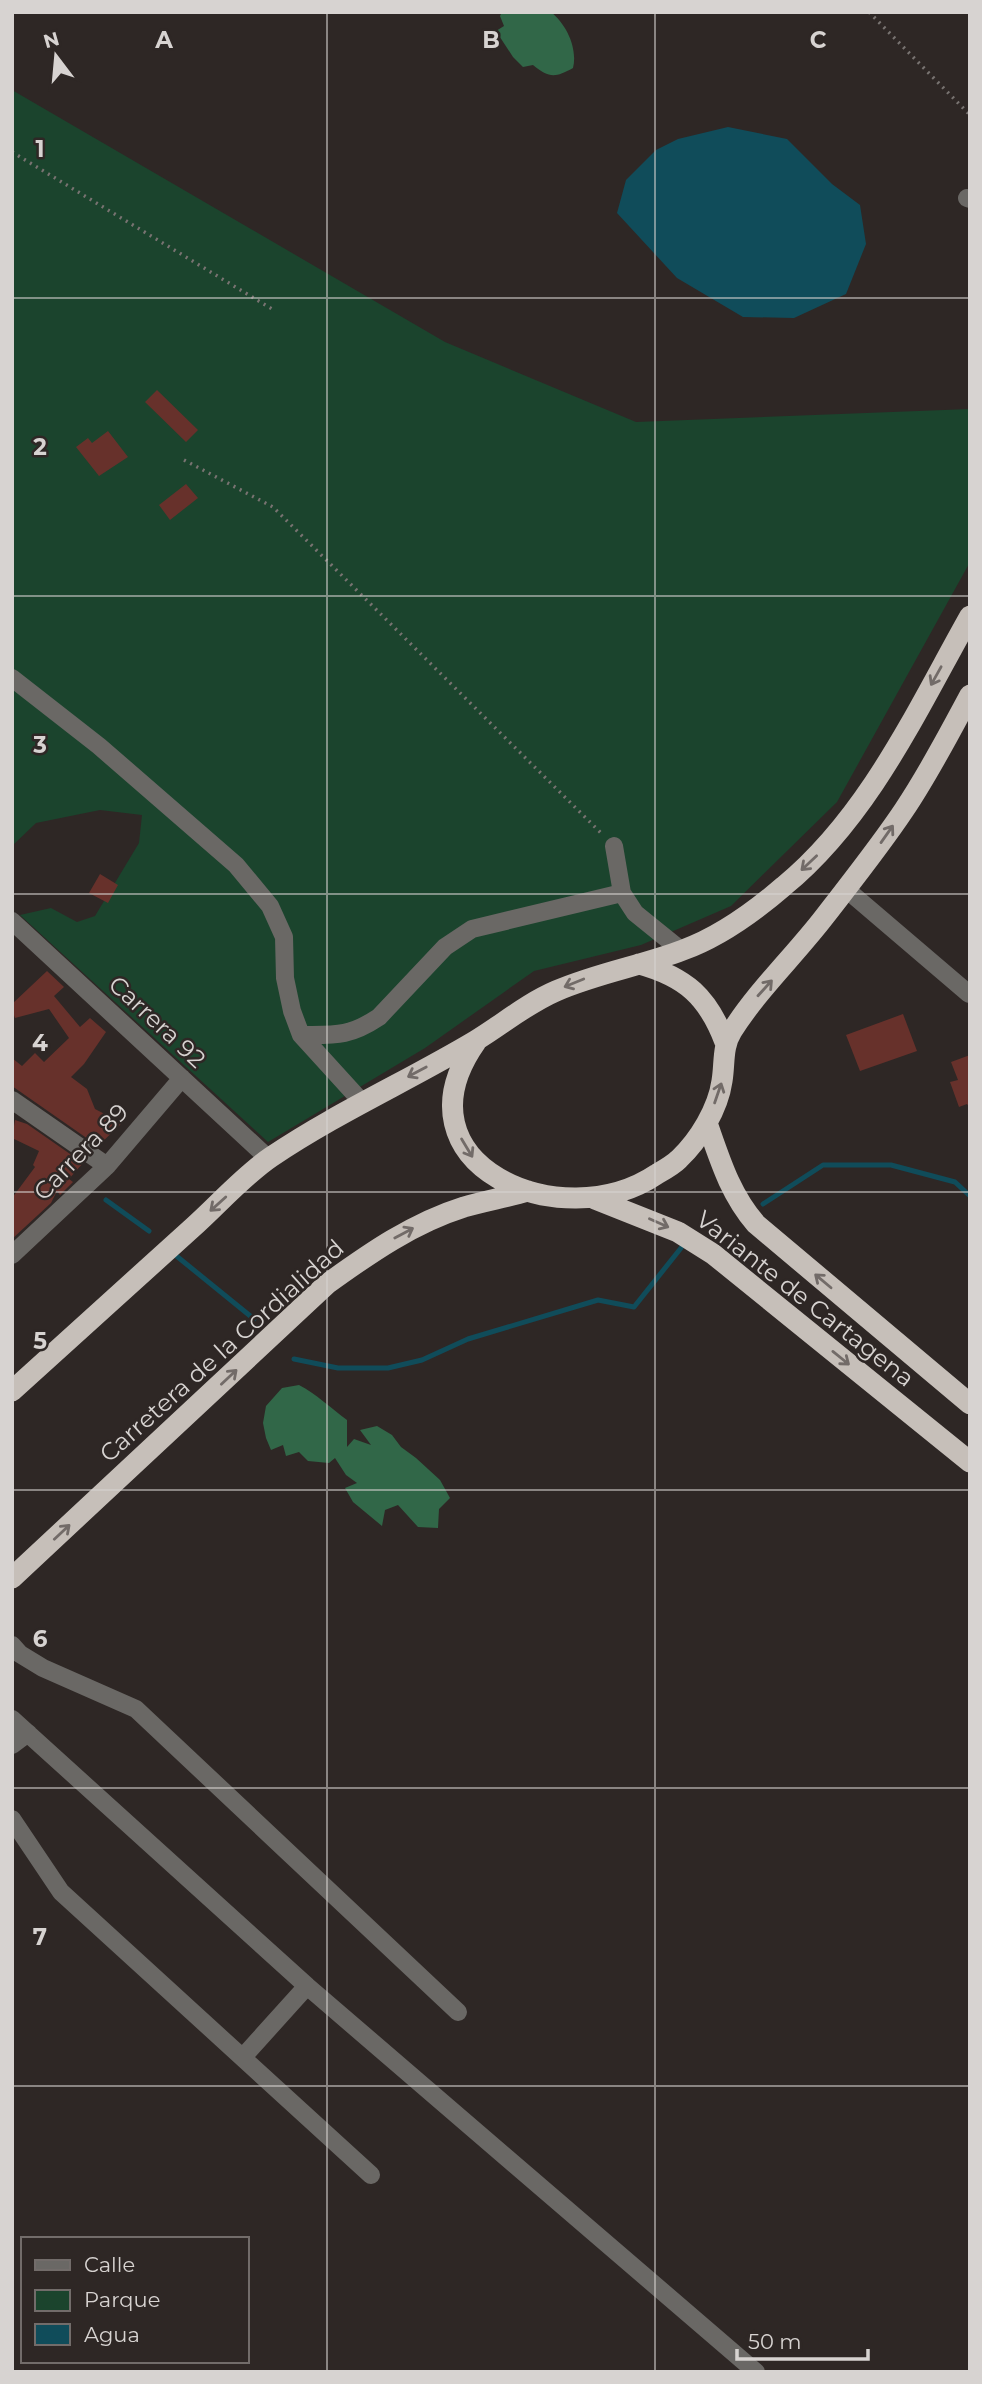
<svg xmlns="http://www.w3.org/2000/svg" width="982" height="2384" font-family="Montserrat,sans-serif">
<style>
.green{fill:#1b442d}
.forest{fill:#316748}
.water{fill:#104c5a}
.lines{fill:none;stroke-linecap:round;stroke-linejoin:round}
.stream{stroke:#104c5a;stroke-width:5}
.building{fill:#67312b}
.path{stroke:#787371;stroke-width:3.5;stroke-dasharray:2 5;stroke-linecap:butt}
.minor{stroke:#6a6865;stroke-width:18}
.highway{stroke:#c6bfb9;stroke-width:21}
.oneway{stroke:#726b68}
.grid{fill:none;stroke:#d7d3d1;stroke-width:2;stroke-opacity:0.55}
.labels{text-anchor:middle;stroke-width:5;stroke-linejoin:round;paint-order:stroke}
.street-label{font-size:24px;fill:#d7d3d1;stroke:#2e2725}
.grid-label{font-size:23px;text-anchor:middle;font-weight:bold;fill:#d7d3d1;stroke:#2e2725;stroke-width:5;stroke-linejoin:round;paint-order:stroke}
</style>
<rect width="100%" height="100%" fill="#2e2725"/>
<path class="green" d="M12 90 445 342 636 422 970 409V562L837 802 731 906 641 945 534 971 425 1048 268 1142 20 915 51 908 77 922 95 916 139 843 142 815 100 810 36 823 12 846Z"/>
<path class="forest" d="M502 12H551C566 24 578 48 573 68 555 78 549 78 533 65L523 67 513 57 496 31 504 26 500 16Z
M299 1385C316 1394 331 1408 347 1420V1447L354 1439 371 1445 360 1430 377 1426 392 1435 401 1447 416 1458 440 1480 450 1498 439 1509 438 1528 418 1527 398 1505 385 1510 382 1526 353 1502 345 1488 357 1483 346 1475 335 1458 329 1463 308 1461 299 1452 286 1456 283 1445 271 1450 266 1438 263 1423 266 1406 282 1388Z"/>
<path class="water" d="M728 127 787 139 832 184 860 205 866 244 846 294 794 318 743 317 677 278 617 213 626 180 656 150 678 139Z"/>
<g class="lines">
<path class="stream" d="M106 1200 149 1231
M763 1204 823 1165H891L955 1182 970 1196
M174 1254 254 1319
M294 1359 338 1368H388L422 1360 468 1339 598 1300 634 1307 681 1248"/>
</g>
<path class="building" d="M157 390 198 430 186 442 145 402Z
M108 431 128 457 99 476 76 447 88 438 92 443Z
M186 484 198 498 170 520 159 505Z
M100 874 118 885 108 903 89 893Z
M47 971 64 987 54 996 80 1027 90 1018 106 1032 84 1064 71 1077 87 1089 95 1109 122 1123 98 1146 12 1086V1058L22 1066 35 1053 44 1062 69 1038 49 1009 15 1018 12 1010V1004Z
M903 1014 917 1051 860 1071 846 1035Z
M970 1055V1108L967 1104 959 1107 950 1082 958 1080 951 1062Z
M15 1120 27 1124 83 1163 69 1179 73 1182 60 1195 57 1191 51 1203 12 1239V1198L35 1167 33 1165 39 1151 12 1138Z"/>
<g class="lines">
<path class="path" d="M869 12 970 115
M12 152 272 309
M184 460 273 507 602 834"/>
<path class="minor" d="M967 198 970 199
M12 678 99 746 236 865 270 906 284 937 285 978 292 1011 301 1035 362 1102
M614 846 622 893 635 913 682 951
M846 889 969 994
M12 921 269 1159
M301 1035C335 1035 349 1037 379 1017L445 947 472 929 622 893
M12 1100 107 1166
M12 1255 107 1166 182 1078
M12 1645 20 1654 43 1668 136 1709 458 2012
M12 1719 307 1986 756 2372
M12 1745 28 1733
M12 1819 61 1892 371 2175
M243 2057 307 1986"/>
<path class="highway" d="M639 964C686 977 708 997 725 1042
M476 1042C390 1164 561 1239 657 1174 664 1170 673 1165 679 1159 699 1140 718 1109 722 1081 725 1063 722 1047 732 1031 757 991 796 954 825 916 852 881 880 846 904 810 929 773 949 734 970 695
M707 1123C720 1160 730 1194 756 1224L970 1404
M595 1199 678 1232 713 1254 970 1462
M12 1391C72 1337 131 1283 191 1229 217 1206 243 1176 271 1157 336 1113 408 1081 475 1041 503 1024 526 1004 556 991 597 973 641 966 683 950 719 937 755 911 784 886 869 816 917 710 970 616
M12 1578 327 1284C370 1253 413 1223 464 1207 485 1201 507 1197 528 1191"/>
</g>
<defs><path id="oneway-shaft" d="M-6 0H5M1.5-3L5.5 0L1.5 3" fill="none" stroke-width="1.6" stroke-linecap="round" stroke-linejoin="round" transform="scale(1.75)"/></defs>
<g class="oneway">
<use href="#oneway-shaft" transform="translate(936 676) rotate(119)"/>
<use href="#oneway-shaft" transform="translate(887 834) rotate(-55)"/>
<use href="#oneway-shaft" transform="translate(809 863) rotate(137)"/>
<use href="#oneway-shaft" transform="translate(574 983) rotate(158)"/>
<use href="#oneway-shaft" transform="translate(765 988) rotate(-48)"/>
<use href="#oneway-shaft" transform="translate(417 1072) rotate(152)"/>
<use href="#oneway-shaft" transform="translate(718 1093) rotate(-71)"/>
<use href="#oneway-shaft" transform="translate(467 1148) rotate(59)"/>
<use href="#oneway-shaft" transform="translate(218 1204) rotate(138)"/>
<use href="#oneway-shaft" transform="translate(659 1223) rotate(24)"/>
<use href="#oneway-shaft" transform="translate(404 1233) rotate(-28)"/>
<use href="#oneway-shaft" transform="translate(823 1281) rotate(-140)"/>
<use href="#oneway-shaft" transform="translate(841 1358) rotate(39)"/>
<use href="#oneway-shaft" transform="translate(229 1377) rotate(-43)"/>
<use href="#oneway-shaft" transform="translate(62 1532) rotate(-43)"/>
</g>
<path class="grid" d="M327 12V2372M655 12V2372M12 298H970M12 596H970M12 894H970M12 1192H970M12 1490H970M12 1788H970M12 2086H970"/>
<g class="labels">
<g class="street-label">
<text transform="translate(157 1022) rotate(43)" y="8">Carrera 92</text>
<text transform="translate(81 1152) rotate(-46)" y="8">Carrera 89</text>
<text transform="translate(805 1299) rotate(38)" y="8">Variante de Cartagena</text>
<text transform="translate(222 1351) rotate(-42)" y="8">Carretera de la Cordialidad</text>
</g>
</g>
<g class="grid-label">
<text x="164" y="48">A</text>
<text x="491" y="48">B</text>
<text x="818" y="48">C</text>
<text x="40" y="157">1</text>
<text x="40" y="455">2</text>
<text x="40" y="753">3</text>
<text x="40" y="1051">4</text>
<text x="40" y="1349">5</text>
<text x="40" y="1647">6</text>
<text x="40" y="1945">7</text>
</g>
<rect width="982" height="2384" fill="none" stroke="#d7d3d1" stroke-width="28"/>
<rect x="21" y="2237" width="228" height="126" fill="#2e2725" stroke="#726c6a" stroke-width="2"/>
<rect x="35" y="2260" width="35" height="10" fill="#6a6865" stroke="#726c6a" stroke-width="2"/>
<text x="84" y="2272" font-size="21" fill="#d7d3d1">Calle</text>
<rect x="35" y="2290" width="35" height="21" fill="#1b442d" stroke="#726c6a" stroke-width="2"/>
<text x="84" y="2307" font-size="21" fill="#d7d3d1">Parque</text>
<rect x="35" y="2324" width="35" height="21" fill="#104c5a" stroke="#726c6a" stroke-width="2"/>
<text x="84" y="2342" font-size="21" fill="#d7d3d1">Agua</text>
<g transform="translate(56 56) rotate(344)" stroke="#2e2725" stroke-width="5" paint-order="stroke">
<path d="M0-5L12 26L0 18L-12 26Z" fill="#d7d3d1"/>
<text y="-10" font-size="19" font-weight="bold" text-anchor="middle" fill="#d7d3d1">N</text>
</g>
<path d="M737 2349v10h131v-10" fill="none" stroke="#d7d3d1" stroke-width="3.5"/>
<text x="748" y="2349" font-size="21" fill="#d7d3d1" stroke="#2e2725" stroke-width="5" paint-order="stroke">50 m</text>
</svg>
